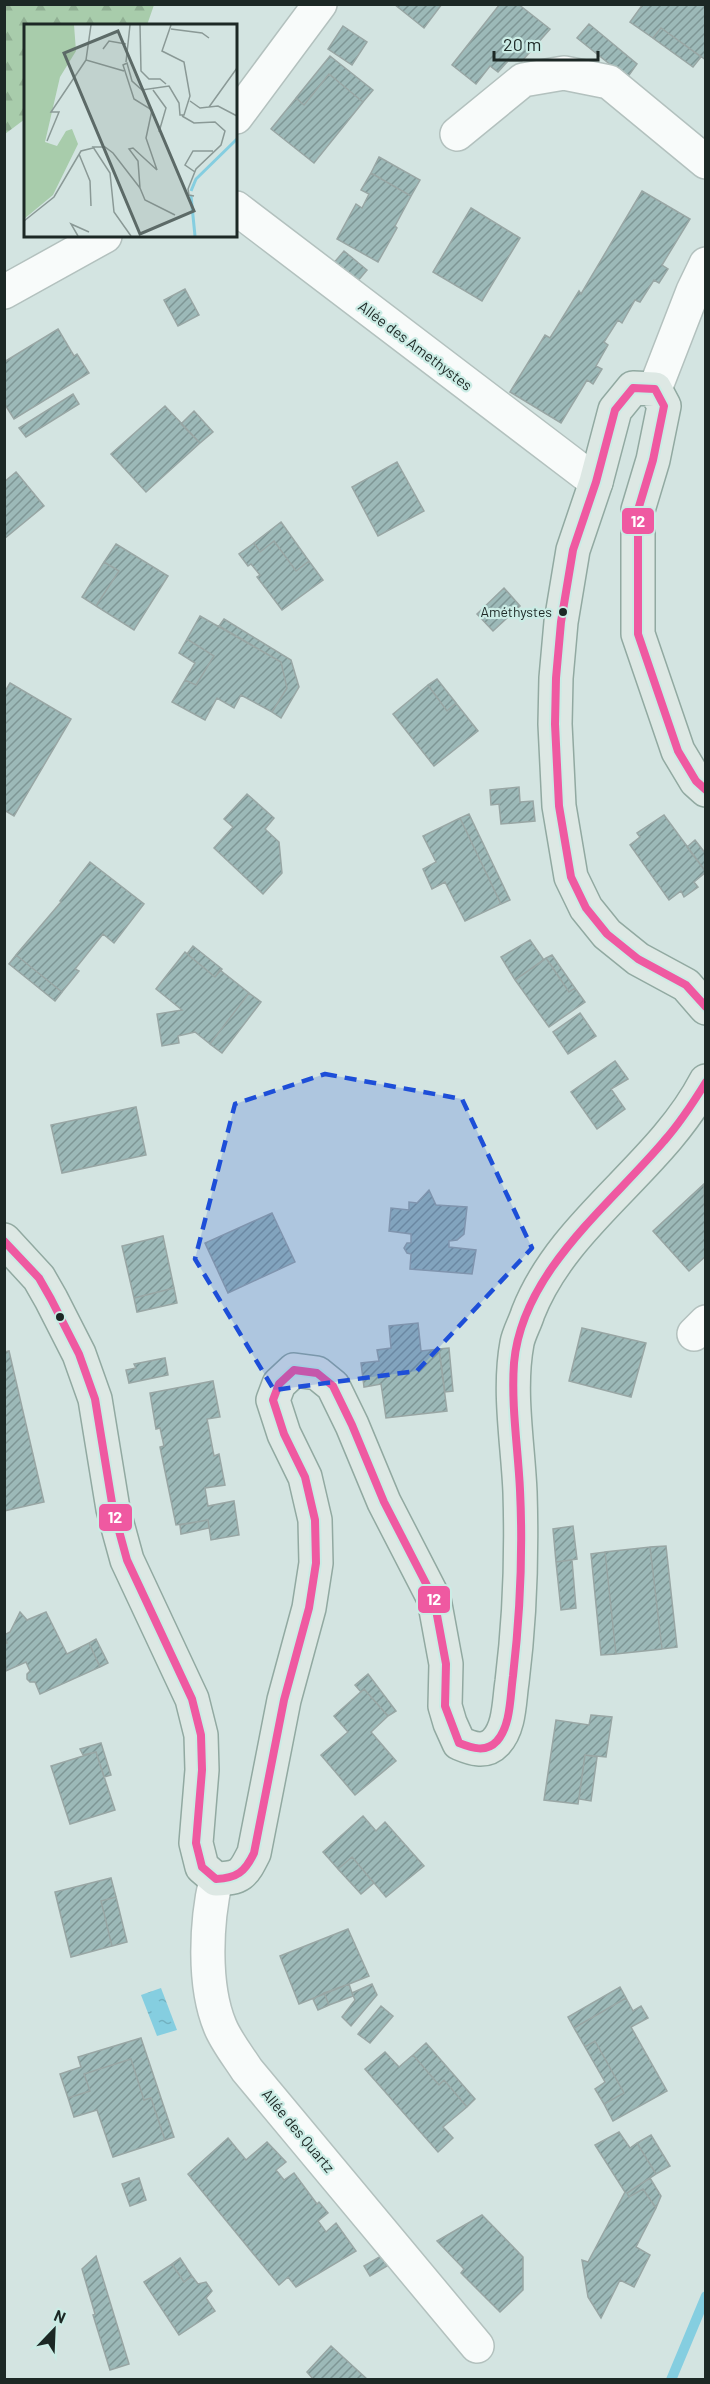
<svg xmlns="http://www.w3.org/2000/svg" width="710" height="2384" font-family="Barlow,sans-serif">
<style>
.forest{fill:url(#forest-firs)}
.water{fill:url(#water-ripples)}
.lines{fill:none;stroke-linecap:round;stroke-linejoin:round}
.stream{stroke:#85cee0;stroke-width:10}
.building{fill:url(#building-hatch);stroke:#98a6a4;stroke-width:1.5}
.minor-casing{stroke:#b3c1be;stroke-width:36}
.major-casing{stroke:#91a9a1;stroke-width:36}
.minor{stroke:#f8fbfa;stroke-width:33}
.major{stroke:#dde8e4;stroke-width:33}
.bus-1-casing{stroke:#cbece5;stroke-width:12}
.bus-1{stroke:#ef59a1;stroke-width:8}
.marked{fill:#1d4ed8;fill-opacity:0.2;stroke:#1d4ed8;stroke-width:4.5;stroke-dasharray:12 8;stroke-linejoin:round}
.bus-dot{fill:#1c2825;stroke:#cbece5;stroke-width:2}
.labels{text-anchor:middle;stroke-width:4.5;stroke-linejoin:round;paint-order:stroke}
.bus-label{font-size:14px;fill:#1c2825;stroke:#cbece5;text-anchor:end}
.street-label{font-size:15px;fill:#1c2825;stroke:#cbece5}
.inset-river{fill:none;stroke:#85cee0;stroke-width:3}
.inset-road{fill:none;stroke:#8a9996;stroke-width:1.5}
.view{fill:#5c6a67;fill-opacity:0.15;stroke:#5c6a67;stroke-width:3}
.inset-edge{fill:none;stroke:#1c2825;stroke-width:3}
.line-badge{stroke:#cbece5;stroke-width:2}
.badge-label{font-size:16px;text-anchor:middle;font-weight:bold;fill:#fff}
</style>
<defs>
<pattern id="forest-firs" width="22" height="20" patternUnits="userSpaceOnUse" patternTransform="scale(1.5)"><rect width="22" height="20" fill="#a8ccab"/><path d="M5 1l3.5 6h-7zM16 11l3.5 6h-7z" fill="#90af93"/></pattern>
<pattern id="water-ripples" width="26" height="14" patternUnits="userSpaceOnUse" patternTransform="scale(1.5)"><rect width="26" height="14" fill="#85cee0"/><path d="M2 4q2-2 4 0t4 0M15 11q2-2 4 0t4 0" fill="none" stroke="#72b1c0"/></pattern>
<pattern id="building-hatch" width="6" height="6" patternUnits="userSpaceOnUse" patternTransform="scale(1.5)"><rect width="6" height="6" fill="#9cb9b8"/><path d="M-1 1l2-2M0 6l6-6M5 7l2-2" fill="none" stroke="#7e9695"/></pattern>
</defs>
<rect width="100%" height="100%" fill="#d3e4e1"/>
<path class="forest" d="M5 4H154V5L147 25 26 26 25 119 5 134Z"/>
<path class="water" d="M161 1988 177 2030 157 2036 141 1995Z"/>
<g class="lines">
<path class="stream" d="M671 2380 706 2296"/>
</g>
<path class="building" d="M394 4H442L424 28Z
M500 4H518L550 29 522 61H508L498 72 490 66 476 84 452 65Z
M643 4H706V60L661 28 653 38 630 22Z
M589 24 637 64 627 78 577 38Z
M343 26 367 42 352 65 328 49Z
M661 28 701 57 693 67 653 38Z
M330 56 373 90 363 102 329 74 304 105 296 98Z
M329 74 363 102 314 163 271 129 296 98 304 105Z
M379 157 420 180 411 196 371 173Z
M371 173 411 196 395 226 397 228 378 262 337 239 356 204 362 208 369 194 361 190Z
M642 191 690 219 662 265 668 269 659 283 654 280 640 302 635 300 622 323 618 320 604 342 608 345 596 366 602 369 593 384 587 380 561 423 510 392 545 335 550 338 579 291 581 294Z
M471 208 520 238 482 301 433 272Z
M344 251 367 270 356 283 333 264Z
M185 289 199 315 178 326 164 300Z
M58 329 74 356 77 354 89 373 14 419 4 403V362Z
M73 394 79 404 26 437 19 428Z
M165 406 200 443 146 492 111 454Z
M194 411 213 432 200 443 181 424Z
M397 462 424 511 378 536 352 487Z
M16 472 44 506 4 539V482Z
M281 522 309 561 296 571 274 541 260 552 254 543Z
M274 541 296 571 309 561 323 580 282 610 257 577 260 575 251 564 248 566 239 554 254 543 260 552Z
M116 544 168 576 134 630 96 606 119 571 104 562Z
M104 562 119 571 96 606 82 597Z
M504 588 520 606 493 631 477 614Z
M200 616 281 662 287 688 272 712 241 695 234 708 217 698 205 720 172 702 185 680 196 685 214 656 187 639Z
M224 619 291 660 299 687 281 718 272 712 287 688 281 662 219 626Z
M187 639 214 656 196 685 185 680 195 663 179 653Z
M437 679 456 703 447 711 428 685Z
M10 683 71 719 14 816 4 810V693Z
M428 685 447 711 456 703 478 731 434 766 393 714Z
M519 787 520 802 533 801 535 821 501 824 499 804 491 805 490 790Z
M247 794 274 818 265 829 279 842 282 873 263 894 214 848 233 827 224 819Z
M469 814 510 900 501 904 460 818Z
M664 815 706 872 694 882 698 887 684 897 681 891 669 900 630 845 640 837 637 833Z
M460 818 501 904 465 921 445 882 432 889 423 869 436 862 423 836Z
M695 840 706 854V872L687 847Z
M90 862 144 904 114 943 103 934 75 969 79 971 62 992 16 955 61 902 60 901Z
M530 940 544 960 515 980 501 957Z
M193 946 222 969 215 977 187 954Z
M185 952 215 977 220 970 249 993 210 1044 195 1032 178 1036 179 1043 162 1046 157 1014 182 1010 156 989Z
M16 955 62 992 55 1001 9 964Z
M552 955 575 988 569 992 546 958Z
M546 958 569 992 575 988 585 1002 549 1027 515 980Z
M249 993 261 1002 222 1053 210 1044Z
M580 1013 596 1036 568 1054 553 1032Z
M615 1061 628 1079 611 1089 625 1109 597 1129 571 1092Z
M136 1107 146 1155 62 1173 51 1125Z
M704 1184 706 1256 689 1271 653 1231Z
M429 1190 436 1205 467 1207 464 1234 457 1240 449 1241V1247L476 1250 472 1274 410 1269 411 1254 407 1253 404 1248 407 1243H411V1234L389 1231 391 1208 409 1210V1202L417 1203Z
M272 1213 295 1262 228 1293 205 1243Z
M163 1236 174 1288 134 1298 122 1246Z
M174 1288 177 1303 137 1312 134 1298Z
M418 1323 421 1351 439 1349 447 1411 386 1418 381 1384 364 1387 361 1363 379 1361 377 1350 391 1348 389 1326Z
M582 1328 646 1343 631 1397 569 1381Z
M449 1348 453 1391 445 1392 439 1349Z
M9 1351 44 1502 4 1511V1352Z
M165 1358 168 1375 129 1383 126 1370 136 1368 134 1364Z
M213 1381 220 1417 207 1419 214 1456 219 1454 225 1485 205 1488 208 1506 234 1501 239 1535 211 1540 208 1520 176 1525 160 1447 164 1446 160 1428 156 1429 150 1393Z
M208 1520 209 1528 181 1534 180 1525Z
M573 1526 577 1559 556 1562 553 1529Z
M666 1546 677 1647 662 1649 650 1547Z
M650 1547 662 1649 616 1654 605 1552Z
M605 1552 616 1654 601 1655 591 1554Z
M572 1560 576 1608 561 1610 556 1562Z
M20 1612 27 1620 46 1612 67 1654 89 1643 100 1667 40 1694 35 1682H30L27 1679V1674L30 1671 26 1662 6 1671 4 1644 7 1643 4 1635 10 1632Z
M96 1639 108 1663 100 1667 89 1643Z
M368 1674 396 1711 388 1716 364 1689 361 1692 355 1685Z
M364 1689 388 1716 371 1732 396 1761 355 1795 321 1755 348 1732 334 1716Z
M591 1715 612 1717 606 1757 585 1755 578 1804 544 1800 556 1720 589 1725Z
M101 1743 111 1775 104 1777 96 1752 83 1755 80 1749Z
M96 1752 115 1810 70 1824 51 1766Z
M585 1755 597 1757 591 1801 579 1799Z
M363 1816 376 1831 385 1822 424 1866 386 1897 352 1857 338 1869 323 1852Z
M352 1857 374 1883 361 1894 338 1869Z
M111 1878 116 1897 101 1901 112 1946 71 1957 55 1892Z
M116 1897 127 1942 112 1946 101 1901Z
M348 1929 369 1976 299 2004 280 1956Z
M349 1984 353 1996 329 2005 324 1993Z
M372 1984 377 1995 351 2026 342 2017 355 2000 352 1993Z
M620 1987 626 1998 574 2028 568 2017Z
M324 1993 329 2005 318 2010 313 1999Z
M626 1998 633 2011 641 2006 648 2018 631 2027 667 2091 613 2121 604 2104 624 2093 595 2041 585 2047 574 2028Z
M381 2006 393 2016 370 2043 358 2034Z
M141 2038 174 2137 165 2140 151 2098 144 2100 131 2059 84 2074 90 2091 68 2098 60 2074 81 2067 78 2057Z
M595 2041 624 2093 604 2104 595 2089 605 2082 585 2047Z
M426 2043 475 2099 467 2107 444 2080 439 2085 413 2055Z
M385 2052 399 2067 413 2055 439 2085 444 2080 467 2107 443 2127 453 2138 438 2152 365 2069Z
M131 2059 144 2100 151 2098 165 2140 113 2157 97 2110 74 2117 68 2098 90 2091 84 2074Z
M619 2132 630 2148 637 2143 656 2174 627 2193 629 2197 643 2189 656 2208 636 2247 650 2255 634 2287 620 2280 601 2318 588 2297 582 2260 588 2262 625 2192 595 2145Z
M651 2135 670 2166 656 2174 637 2143Z
M228 2138 246 2160 267 2142 286 2162 276 2170 284 2180 294 2173 317 2204 319 2202 328 2213 318 2221 326 2232 336 2223 356 2251 296 2287 288 2277 279 2285 188 2174Z
M139 2178 146 2200 130 2206 122 2184Z
M650 2178 661 2196 656 2208 643 2189 629 2197 627 2193Z
M482 2215 523 2257V2290L500 2312 461 2273 464 2269 437 2241Z
M96 2256 129 2364 110 2370 93 2315 95 2314 82 2269Z
M381 2256 387 2266 370 2276 364 2266Z
M180 2258 192 2276 184 2282 172 2264Z
M172 2264 184 2282 192 2276 198 2284 206 2282 212 2291 206 2298 215 2311 179 2335 144 2282Z
M331 2346 368 2380H314L307 2372Z"/>
<g class="lines">
<defs>
<path id="minor" d="M236 117 320 4
M457 134 523 80 564 73 609 82 706 162
M236 208 596 482
M4 292 105 236
M655 389 693 291 706 264
M694 1334 706 1322
M216 1879C206 1922 203 1985 220 2026 226 2041 238 2056 247 2070L477 2346"/>
<path id="major" d="M706 790 696 781 678 751 638 634V510L653 460 664 406 655 389 633 388 615 410 596 482 573 550 561 622 556 678 555 724 559 806 571 877 586 908 607 934 638 959 686 985 706 1008
M4 1240 39 1278 51 1299 79 1354 95 1399 113 1509 127 1560 192 1699 201 1735 202 1770 196 1843 202 1867 216 1879C241 1878 243 1875 254 1853L284 1700 309 1608 316 1563 315 1520 305 1477 284 1434 273 1400 279 1384 294 1370 317 1373 333 1386 352 1425 384 1502 434 1599 446 1664 445 1706 450 1723 459 1743C471 1748 485 1754 496 1742 510 1727 509 1701 512 1682 520 1618 522 1556 520 1492 518 1444 508 1391 517 1343 519 1333 525 1323 528 1313 564 1221 660 1169 706 1081"/>
</defs>
<use href="#minor" class="minor-casing"/>
<use href="#major" class="major-casing"/>
<use href="#minor" class="minor"/>
<use href="#major" class="major"/>
<defs>
<path id="bus-1" d="M706 790 696 781 678 751 638 634V510L653 460 664 406 655 389 633 388 615 410 596 482 573 550 561 622 556 678 555 724 559 806 571 877 586 908 607 934 638 959 686 985 706 1007
M4 1241 39 1278 51 1299 79 1354 95 1399 113 1509 127 1560 192 1699 201 1735 202 1770 196 1843 202 1867 216 1879C237 1878 245 1872 254 1853L284 1700 309 1608 316 1563 315 1520 305 1477 284 1434 273 1400 279 1384 294 1370 317 1373 333 1386 352 1425 384 1502 434 1599 446 1664 445 1706 459 1743C472 1748 486 1753 497 1741 511 1725 510 1697 513 1676 520 1615 523 1552 520 1490 518 1448 511 1406 514 1363 522 1272 609 1206 664 1141 680 1123 693 1103 706 1082"/>
</defs>
<use href="#bus-1" class="bus-1-casing"/>
<use href="#bus-1" class="bus-1"/>
</g>
<path class="marked" d="M325 1074 462 1099 532 1248 417 1371 274 1390 195 1259 235 1104Z"/>
<g class="bus-dot">
<circle cx="563" cy="612" r="5"/>
<circle cx="60" cy="1317" r="5"/>
</g>
<g class="labels">
<g class="bus-label">
<text x="552" y="617">Améthystes</text>
</g>
<g class="street-label">
<text transform="translate(415 346) rotate(37)" y="5">Allée des Amethystes</text>
<text transform="translate(298 2131) rotate(50)" y="5">Allée des Quartz</text>
</g>
</g>
<g transform="translate(24 24)">
<rect width="213" height="213" fill="#d3e4e1"/>
<path d="M0 1H50L52 27 36 53 21 118 33 122 42 107 48 105 54 120 29 171 0 195Z" fill="#a8ccab"/>
<path class="inset-river" d="M167 167 172 155 213 115M167 172 171 212"/>
<path class="inset-road" d="M67 1 62 36 100 47M116 1 117 47 125 55H136L142 60M147 5 178 9 185 14M79 25 85 17 102 20M102 38 106 1M129 66 142 84 135 108M166 77 176 84 194 82 213 92M185 83 213 44M158 92 170 99 191 98 201 107 197 121 172 145 164 165 165 171 170 172M23 117 35 88H27L62 36M55 130 66 157 67 182M171 148 161 141 169 127H189M116 164 121 176 151 191M116 164 114 137 105 125 109 124 133 146 122 114 128 86 110 75 99 41 103 39 108 57 118 66 145 62 155 79 156 91H160L166 72 160 38 138 27 147 1M0 197 30 173 57 127 69 124M54 212 47 200 65 208M107 212 90 188 86 149 69 123H81L89 129 116 164"/>
<path class="view" d="M94 7 170 187 116 210 40 29Z"/>
<rect width="213" height="213" class="inset-edge"/>
</g>
<g class="line-badge">
<rect x="621" y="507" width="34" height="28" rx="6" fill="#ef59a1"/>
<rect x="98" y="1503" width="35" height="29" rx="6" fill="#ef59a1"/>
<rect x="417" y="1585" width="34" height="29" rx="6" fill="#ef59a1"/>
</g>
<g class="badge-label">
<text x="638" y="527">12</text>
<text x="115" y="1523">12</text>
<text x="434" y="1605">12</text>
</g>
<rect width="710" height="2384" fill="none" stroke="#1c2825" stroke-width="12"/>
<g transform="translate(54 2330) rotate(23)" stroke="#cbece5" stroke-width="4.5" paint-order="stroke">
<path d="M0-4.5L10 22L0 15L-10 22Z" fill="#1c2825"/>
<text y="-9" font-size="16" font-weight="bold" text-anchor="middle" fill="#1c2825">N</text>
</g>
<path d="M494 51v9h104v-9" fill="none" stroke="#1c2825" stroke-width="3"/>
<text x="503" y="51" font-size="18" fill="#1c2825" stroke="#cbece5" stroke-width="4.5" paint-order="stroke">20 m</text>
</svg>
